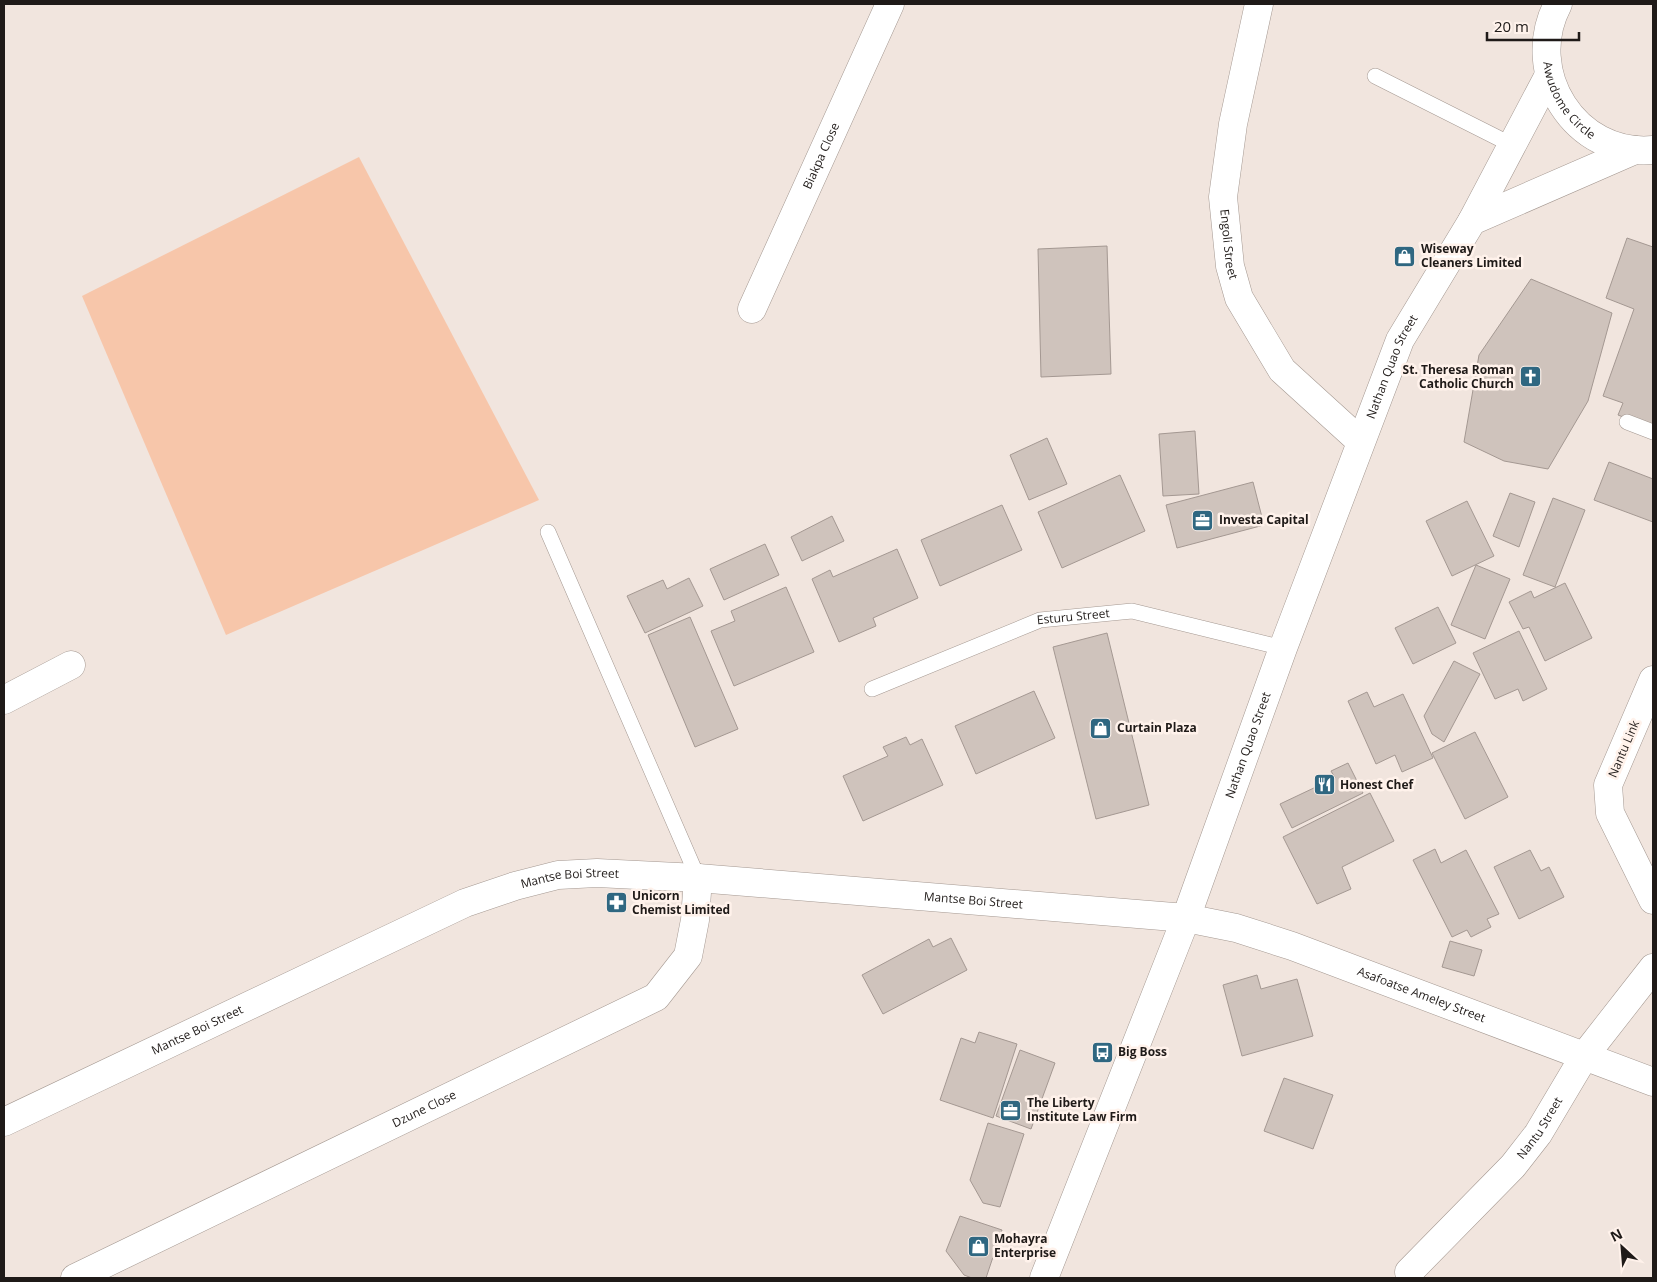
<svg xmlns="http://www.w3.org/2000/svg" width="1657" height="1282" font-family="'Open Sans',sans-serif">
<style>
.green{fill:#f7c6aa}
.building{fill:#cfc3bc;stroke:#a49892}
.lines{fill:none;stroke-linecap:round;stroke-linejoin:round}
.lane-casing{stroke:#a49891;stroke-width:16}
.street-casing{stroke:#a49891;stroke-width:29}
.secondary-casing{stroke:#a49891;stroke-width:29}
.lane{stroke:#fff;stroke-width:15}
.street{stroke:#fff;stroke-width:28}
.secondary{stroke:#fff;stroke-width:28}
.labels{text-anchor:middle;stroke-width:5;stroke-linejoin:round;paint-order:stroke}
.street-label{font-size:12px;fill:#1f1a18;stroke:#fff2eb}
.poi-label{font-size:12px;font-weight:bold;fill:#1f1a18;stroke:#fff2eb;text-anchor:start}
</style>
<rect width="100%" height="100%" fill="#f1e5de"/>
<path class="green" d="M359 157 539 500 226 635 82 296Z"/>
<path class="building" d="M1627 238 1653 247V429L1618 415 1623 403 1603 396 1634 309 1606 298Z
M1107 246 1111 374 1041 377 1038 249Z
M1531 279 1612 313 1588 401 1548 469 1504 461 1464 442 1479 355Z
M1195 431 1199 494 1163 496 1159 434Z
M1047 438 1067 484 1029 500 1010 455Z
M1609 462 1653 479V522L1594 500Z
M1120 475 1145 531 1062 568 1038 512Z
M1253 482 1264 525 1177 548 1166 505Z
M1510 493 1535 502 1519 547 1493 536Z
M1553 498 1585 510 1555 587 1523 575Z
M1467 501 1494 556 1452 576 1426 521Z
M1002 505 1022 550 940 586 921 540Z
M832 516 844 541 802 561 791 537Z
M765 544 779 575 724 600 710 569Z
M897 549 918 598 873 618 876 626 839 642 812 579 830 570 833 577Z
M1476 565 1510 579 1485 639 1451 625Z
M689 578 703 606 645 633 627 596 663 580 667 589Z
M1565 583 1592 638 1545 661 1529 627 1523 629 1509 602 1531 591 1534 598Z
M786 587 814 652 734 686 711 631 735 621 731 611Z
M1438 607 1456 643 1413 664 1395 628Z
M690 617 738 729 695 747 648 635Z
M1519 631 1547 689 1523 701 1518 689 1495 699 1473 653Z
M1107 633 1149 805 1096 819 1053 647Z
M1454 661 1480 674 1444 742 1432 734 1424 716Z
M1034 691 1055 738 976 774 955 726Z
M1367 692 1374 707 1403 694 1433 758 1402 772 1395 755 1376 764 1348 701Z
M1475 732 1508 797 1465 819 1432 753Z
M906 737 910 745 922 739 943 785 863 821 843 776 888 756 883 747Z
M1348 763 1363 793 1292 828 1280 804 1335 778 1331 771Z
M1370 793 1394 841 1342 867 1351 889 1317 904 1283 837Z
M1435 849 1441 863 1466 850 1499 914 1487 919 1491 927 1471 937 1467 930 1452 937 1413 860Z
M1530 850 1541 871 1549 867 1564 897 1519 919 1494 867Z
M951 938 967 970 883 1014 862 975 929 939 933 947Z
M1450 941 1482 950 1474 976 1442 967Z
M1257 975 1261 989 1297 979 1313 1036 1242 1056 1223 985Z
M979 1032 1017 1044 993 1118 940 1100 961 1038 975 1043Z
M1020 1050 1055 1063 1031 1129 996 1116Z
M1284 1078 1333 1095 1313 1149 1264 1131Z
M988 1123 1024 1134 1000 1207 983 1203 970 1180Z
M960 1216 1002 1230 986 1278H972L964 1275 946 1251Z"/>
<g class="lines">
<defs>
<g id="lane">
<path d="M1375 76 1512 145"/>
<path d="M1627 422 1653 432"/>
<path d="M548 532 698 878"/>
<path id="s1" d="M872 689 1040 620 1132 611 1283 648"/>
</g>
<g id="street">
<path id="s2" d="M1259 4 1233 124 1223 197 1230 266 1239 298 1282 370 1360 441"/>
<path id="s3" d="M752 309 890 4"/>
<path d="M1653 680 1608 785 1610 813 1653 900"/>
<path d="M4 700 71 665"/>
<path id="s4" d="M1409 1272 1513 1166 1538 1134 1585 1055 1653 968"/>
<path id="s5" d="M75 1278 656 997 688 956 695 920 698 878"/>
<path id="s6" d="M1044 1278 1186 918 1236 928 1292 946 1653 1082"/>
</g>
<g id="secondary">
<path id="s7" d="M1558 4C1522 72 1575 157 1653 150"/>
<path d="M1472 221 1635 150"/>
<path id="s8" d="M4 1122 465 903 515 886 558 875 597 873 698 878 1186 918 1283 648 1400 340 1472 221 1549 75"/>
</g>
</defs>
<use href="#lane" class="lane-casing"/>
<use href="#street" class="street-casing"/>
<use href="#secondary" class="secondary-casing"/>
<use href="#lane" class="lane"/>
<use href="#street" class="street"/>
<use href="#secondary" class="secondary"/>
</g>
<defs>
<symbol id="shop-square" viewBox="-11 -11 22 22"><rect x="-9" y="-9" width="18" height="18" rx="4" fill="#2f6781" stroke="#fff2eb"/><path d="M-5-2.5h2.3a2.7 3.5 0 0 1 5.4 0H5L5.5 6h-11ZM-1.5-2.5h3a1.5 2.3 0 0 0-3 0Z" fill="#fff"/></symbol>
<symbol id="church-square" viewBox="-11 -11 22 22"><rect x="-9" y="-9" width="18" height="18" rx="4" fill="#2f6781" stroke="#fff2eb"/><path d="M-1.2-6h2.4v3.5h3.3v2.4h-3.3V6h-2.4V-.1h-3.3v-2.4h3.3Z" fill="#fff"/></symbol>
<symbol id="office-square" viewBox="-11 -11 22 22"><rect x="-9" y="-9" width="18" height="18" rx="4" fill="#2f6781" stroke="#fff2eb"/><path d="M-6-3h4V-5.5h4V-3h4V5H-6ZM-1-4.5V-3h2v-1.5ZM-6 0V1H6V0Z" fill="#fff"/></symbol>
<symbol id="restaurant-square" viewBox="-11 -11 22 22"><rect x="-9" y="-9" width="18" height="18" rx="4" fill="#2f6781" stroke="#fff2eb"/><path d="M-5-6h1v4h1v-4h1v4h1v-4h1v5L-1.5 .5V6h-2V.5L-5-1ZM5-6V6H3V1.5H1.5Q1.5-4 5-6Z" fill="#fff"/></symbol>
<symbol id="pharmacy-square" viewBox="-11 -11 22 22"><rect x="-9" y="-9" width="18" height="18" rx="4" fill="#2f6781" stroke="#fff2eb"/><path d="M-2-6h4v4h4v4h-4v4h-4v-4h-4v-4h4Z" fill="#fff"/></symbol>
<symbol id="bus-square" viewBox="-11 -11 22 22"><rect x="-9" y="-9" width="18" height="18" rx="4" fill="#2f6781" stroke="#fff2eb"/><path d="M-5-6H5V4H4V6H2V4H-2V6H-4V4H-5ZM-3.5-4V0h7V-4ZM-3.5 1.2v1.5H-2V1.2ZM2 1.2v1.5H3.5V1.2Z" fill="#fff"/></symbol>
</defs>
<g fill-rule="evenodd">
<use href="#shop-square" x="1392" y="244" width="25" height="25"/>
<use href="#church-square" x="1518" y="364" width="25" height="25"/>
<use href="#office-square" x="1190" y="508" width="25" height="25"/>
<use href="#shop-square" x="1088" y="716" width="25" height="25"/>
<use href="#restaurant-square" x="1312" y="772" width="25" height="25"/>
<use href="#pharmacy-square" x="604" y="890" width="25" height="25"/>
<use href="#bus-square" x="1090" y="1040" width="25" height="25"/>
<use href="#office-square" x="998" y="1098" width="25" height="25"/>
<use href="#shop-square" x="966" y="1234" width="25" height="25"/>
</g>
<g class="labels">
<g class="street-label">
<text dy="4" stroke="none"><textPath href="#s7" startOffset="105">Awudome Circle</textPath></text>
<text dy="4" stroke="none"><textPath href="#s3" startOffset="168">Biakpa Close</textPath></text>
<text dy="4" stroke="none"><textPath href="#s2" startOffset="244">Engoli Street</textPath></text>
<text dy="4" stroke="none"><textPath href="#s8" startOffset="1826">Nathan Quao Street</textPath></text>
<text dy="4" stroke="none"><textPath href="#s1" startOffset="215">Esturu Street</textPath></text>
<text dy="4" stroke="none"><textPath href="#s8" startOffset="1421">Nathan Quao Street</textPath></text>
<text transform="translate(1624 749) rotate(-67)" y="4">Nantu Link</text>
<text dy="4" stroke="none"><textPath href="#s8" startOffset="619">Mantse Boi Street</textPath></text>
<text dy="4" stroke="none"><textPath href="#s8" startOffset="1024">Mantse Boi Street</textPath></text>
<text dy="4" stroke="none"><textPath href="#s6" startOffset="635">Asafoatse Ameley Street</textPath></text>
<text dy="4" stroke="none"><textPath href="#s8" startOffset="214">Mantse Boi Street</textPath></text>
<text dy="4" stroke="none"><textPath href="#s5" startOffset="388">Dzune Close</textPath></text>
<text dy="4" stroke="none"><textPath href="#s4" startOffset="195">Nantu Street</textPath></text>
</g>
<g class="poi-label">
<text x="1421" y="253">Wiseway<tspan x="1421" dy="14">Cleaners Limited</tspan></text>
<text x="1514" y="374" text-anchor="end">St. Theresa Roman<tspan x="1514" dy="14">Catholic Church</tspan></text>
<text x="1219" y="524">Investa Capital</text>
<text x="1117" y="732">Curtain Plaza</text>
<text x="1340" y="789">Honest Chef</text>
<text x="632" y="900">Unicorn<tspan x="632" dy="14">Chemist Limited</tspan></text>
<text x="1118" y="1056">Big Boss</text>
<text x="1027" y="1107">The Liberty<tspan x="1027" dy="14">Institute Law Firm</tspan></text>
<text x="994" y="1243">Mohayra<tspan x="994" dy="14">Enterprise</tspan></text>
</g>
</g>
<rect width="1657" height="1282" fill="none" stroke="#1f1a18" stroke-width="10"/>
<g transform="translate(1622 1247) rotate(334)" stroke="#fff2eb" stroke-width="4" paint-order="stroke">
<path d="M0-4L9 19L0 12L-9 19Z" fill="#1f1a18"/>
<text y="-8" font-size="14" font-weight="bold" text-anchor="middle" fill="#1f1a18">N</text>
</g>
<path d="M1487 32v8h92v-8" fill="none" stroke="#1f1a18" stroke-width="2.5"/>
<text x="1494" y="32" font-size="15" fill="#1f1a18" stroke="#fff2eb" stroke-width="4" paint-order="stroke">20 m</text>
</svg>
